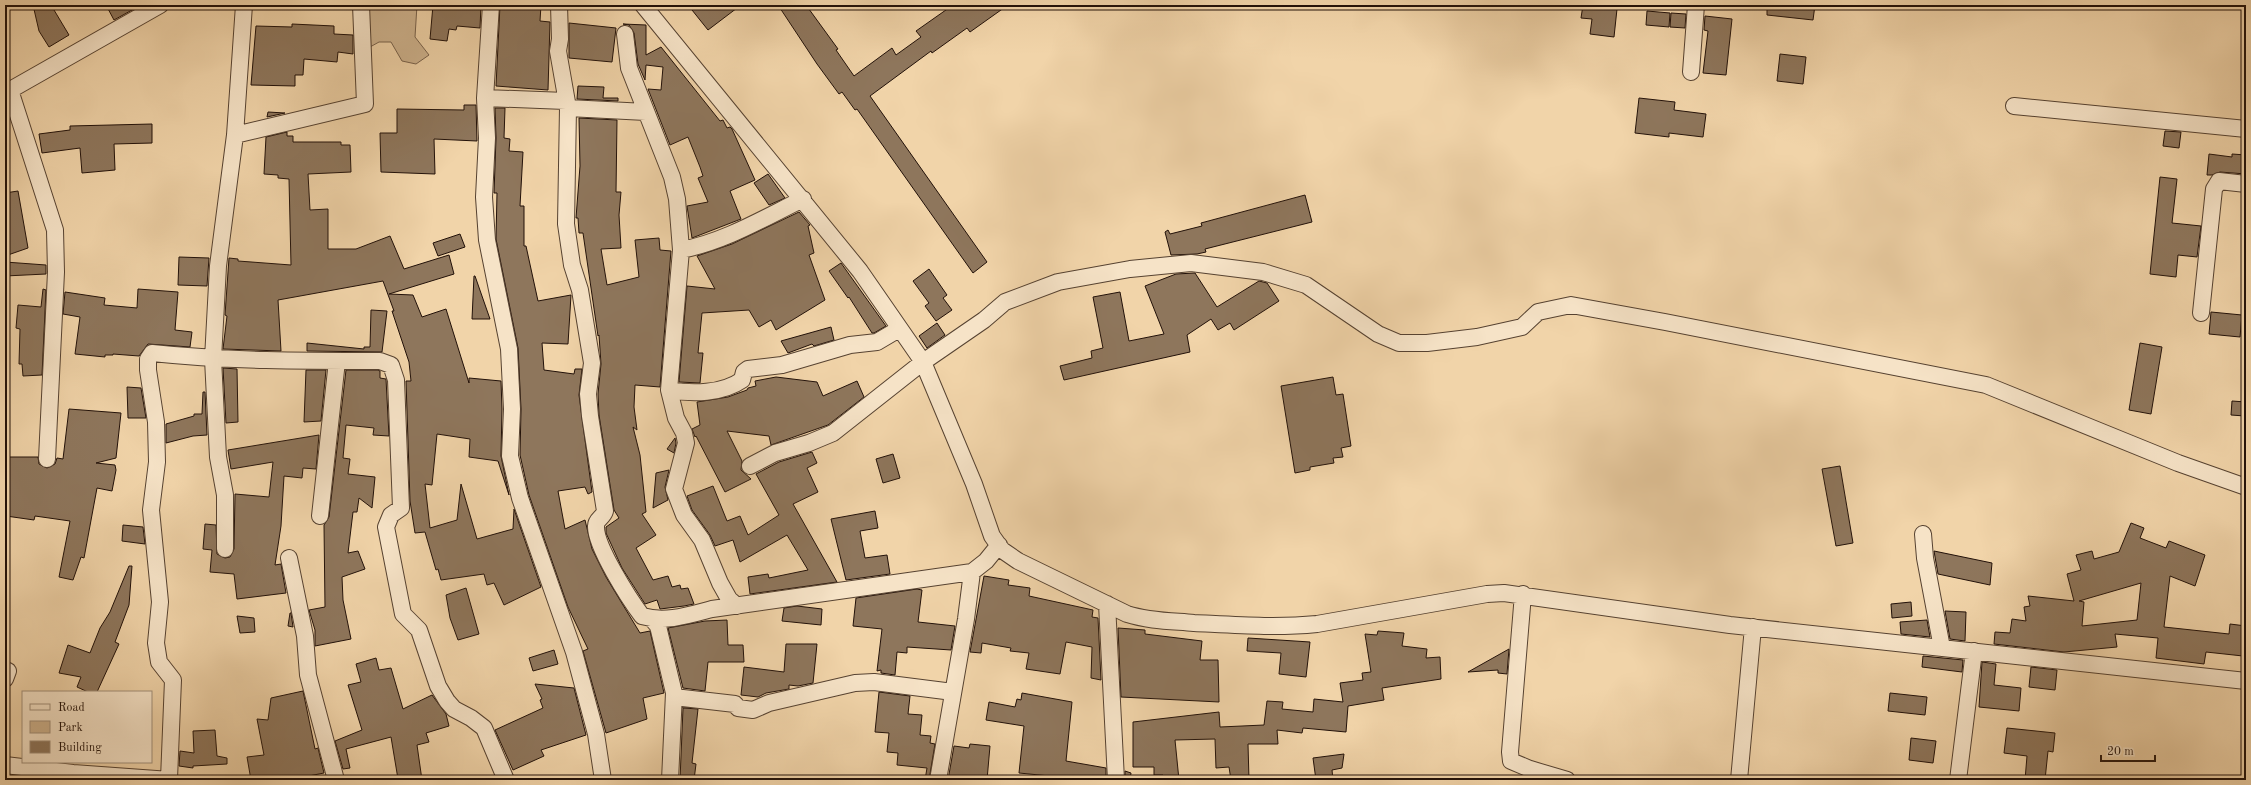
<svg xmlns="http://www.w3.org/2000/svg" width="2251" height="785" font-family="'Old Standard TT',serif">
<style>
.green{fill:#ceb38e;stroke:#78624c}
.building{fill:#8e765c;stroke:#221109;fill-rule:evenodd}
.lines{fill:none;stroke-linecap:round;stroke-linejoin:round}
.minor-casing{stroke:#564231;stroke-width:18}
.minor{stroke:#f6e3c7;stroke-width:16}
</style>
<rect width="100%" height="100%" fill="#f1d4a9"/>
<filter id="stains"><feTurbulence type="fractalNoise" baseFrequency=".005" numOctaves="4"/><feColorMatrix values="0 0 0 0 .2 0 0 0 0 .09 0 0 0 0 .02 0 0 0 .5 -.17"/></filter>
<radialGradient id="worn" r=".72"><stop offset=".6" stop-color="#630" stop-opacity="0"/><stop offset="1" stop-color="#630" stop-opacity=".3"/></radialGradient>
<path class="green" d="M369 5H417L415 37 429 55 416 64 402 61 391 42H379L370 47Z"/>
<path class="building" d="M33 5H51L69 35 49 47 39 31Z
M106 5H141L114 20Z
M433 5H481L480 28 457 26 456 30 449 29 447 41 430 39Z
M500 5H541L540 21 550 22 548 90 496 86Z
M688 5H741L708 30Z
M778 5H806L838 49 836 50 854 76 892 48 896 55 921 37 916 31 953 5H1008L970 32 967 28 932 53 931 51 870 96 987 262 973 273 857 109 855 110 842 92 839 94 817 64Z
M1583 5H1608V8L1617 9 1614 37 1590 34 1592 19 1581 18Z
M1767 5H1815L1813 20 1767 15Z
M1647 11 1670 13 1669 27 1646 25Z
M1671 13 1686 14 1685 28 1670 27Z
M1705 16 1732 19 1726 75 1703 73 1708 31 1704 30Z
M569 23 616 28 612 62 569 58Z
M292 24 334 26V34L353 35V54L338 52 337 62 304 59 303 75H295V86L251 85 256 26 292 27Z
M623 24 646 25V55L661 47 720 121 723 120 727 128 730 127 732 129 755 180 730 191 741 219 692 238 687 206 708 202 698 178 703 176 700 167 688 137 670 145 648 89 661 90 663 67 646 65 645 80 638 64 634 33 629 25Z
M1780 54 1806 57 1803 84 1777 81Z
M578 86 604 87 603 98H618V101L577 99Z
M1639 98 1675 102 1674 110 1706 114 1703 137 1669 133V137L1635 133Z
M464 105H476L477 141 434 139 435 174 381 172 380 133H397V109L464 110Z
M495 108H505L504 138 510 139 509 151 523 152 520 206H524V246H526L538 301 571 295 568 344 542 343 544 370 574 374 575 369H582L579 395 592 492 588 494 585 487 558 491 565 529 585 520 592 549 606 577 640 633 650 631 664 693 643 698 647 719 606 733 583 651 588 649 568 607 529 495 520 455 521 409 518 348 496 239 497 193H494L496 138Z
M268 112 285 113 267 117Z
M579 118 617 120 616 192H621L619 215 621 248 601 249 607 285 639 277 635 240 659 238 660 250 671 251 660 387 635 385 634 407 637 430 633 427 640 455 646 512 642 514 656 535 636 548 653 580 668 576 672 587 680 585 681 589 688 588 694 604 684 606 660 609 657 600 645 604 622 568 606 533V527L619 518 614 510 599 415 598 394 601 364 599 335 598 336 583 233H579L578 218H576L580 166Z
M152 124V143L114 144 115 170 82 173 80 148 42 153 39 134 70 130V126Z
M2165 131 2181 132 2179 148 2163 146Z
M287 132V136H293V142H341V145H350L351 172 308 174 310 210 328 209V249H356L390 236 404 269 449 255 454 274 389 294 413 295 422 317 446 309 469 383V378L501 381 502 409 501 456 509 495 498 461 469 457 470 439 437 434 432 485 425 484 430 528 457 520 461 484 477 539 513 529 514 509 541 587 504 605 494 583 487 585 484 574 441 580 438 569 436 570 425 532 415 533 410 501 406 381H411L409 362 392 311H394L383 281 278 300 281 351 223 349 227 316 225 315 229 258 238 259V261L291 265 289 179 278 178V175L264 174 266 137Z
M2209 154 2232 157V154L2246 155V174L2220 172 2212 175H2207Z
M768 174 785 198 769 205 754 183Z
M2160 177 2177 179 2172 223 2201 226 2197 257 2178 255 2176 277 2150 274Z
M18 191 28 248 5 256V193Z
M1305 195 1312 222 1205 249 1206 252 1197 254 1171 255 1165 232 1168 230 1170 234 1202 226 1201 223Z
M799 212 810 225 808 226 814 253 809 255 825 300 776 330 771 320 759 327 749 310 702 313 698 353H703L700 383 679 382 687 286 715 289 697 256 732 244Z
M460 234 465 247 438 256 433 243Z
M179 257 209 258 207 286 178 285Z
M5 262 46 265V274L5 276Z
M841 263 886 326 874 333H872L849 297 848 298 829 271Z
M929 269 947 295 943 298 952 310 936 321 925 306 929 303 913 281Z
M1195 273 1217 307 1259 281 1267 283 1279 301 1234 330 1230 323 1218 330 1211 319 1187 335 1190 352 1064 380 1060 366 1092 358 1091 351 1103 348 1093 297 1120 292 1129 341 1164 334 1145 286 1176 274Z
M474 276H475L490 319H472Z
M43 289 46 290 42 375 23 376 22 364H19L20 329 16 328 18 305 41 307Z
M138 289 178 292 175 330 192 332 190 347 148 344 139 356 113 354V355H105V357L75 354 80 317 63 314 65 292 105 298 104 305 137 308Z
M371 310 387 311 382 352 307 351V343L364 349V347H370Z
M2211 312 2242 315 2240 337 2209 334Z
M937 323 945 335 927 348 919 336Z
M831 327 834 340 814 346 812 344 788 353 781 341Z
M2140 343 2162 347 2151 414 2129 410Z
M223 368 237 369 238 422 226 423Z
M306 370H326L321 421 304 422Z
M346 370H378L380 371V378L386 379 389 436 373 435 374 428 346 425 343 458 350 459 348 474 375 477 372 508 359 498 357 512H353L348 553 358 551 365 569 342 577 343 600 351 639 315 646V630L309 610 325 607 324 525 329 517Z
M776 377 817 382 823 396 857 381 864 397 828 425 771 445 769 436 727 431 742 461 741 470 751 479 725 492 696 436 695 437 692 429 700 425 697 402 728 397 747 390 748 388 756 386 755 381Z
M1333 377 1336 395 1343 394 1351 446 1341 448 1343 457 1333 458 1334 463 1310 467V470L1295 473 1281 386Z
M127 387 141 388 146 418H128Z
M203 392H205L207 435 193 436 166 443V424L194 416V414H202Z
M2232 401 2246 402 2245 416 2231 415Z
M69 409 121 413 116 458 96 463 115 465 116 470 112 491 97 488 84 558 81 557 73 580 59 577 70 521 35 516 34 520 6 516 8 497H5V457H38L39 464 47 468 55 464 57 458 63 459Z
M319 435 316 469 303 468 302 478 284 476 281 526 275 565 281 564 286 593 237 599 234 574 210 572 212 550 203 549 205 524 216 525 217 554 225 558 230 557 234 549 235 494 269 497 273 462 231 469 228 450Z
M675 438 676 443 674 453 667 449Z
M812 452 817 463 807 468 818 492 793 504 837 582 750 594 748 577 768 574 769 578 808 570 787 535 740 562 733 540 715 546 710 535 692 510 687 496 713 486 727 521 740 516 748 535 779 515 756 474 779 462Z
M893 454 900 478 883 483 876 459Z
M1840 466 1853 543 1836 546 1822 469Z
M669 470 665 487 668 500 653 508 656 473Z
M875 511 878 528 860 531 865 558 887 555 890 574 846 580 831 519Z
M2131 523 2144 528 2140 538 2166 548 2169 541 2205 555 2195 586 2170 576 2164 627 2229 634 2230 624 2246 626 2243 656 2206 652 2204 664 2156 658 2158 638 2115 634 2117 647 2064 652 1994 644 1995 632 2010 633 2012 619 2026 621 2024 607 2030 606 2028 596 2074 601 2067 574 2081 570 2076 555 2092 551 2094 559 2119 552ZM2141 583 2137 620 2082 626 2084 602 2079 601Z
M123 525 143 527 145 544 122 541Z
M1934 551 1992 563 1990 585 1938 574Z
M129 566H132L129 605 115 642 119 644 97 692H88L77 687 81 677 59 673 68 645 90 653 100 628 110 612Z
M984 576 1009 580 1008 585 1030 588 1029 596 1093 610 1092 617 1098 618 1101 680 1091 678 1092 647 1066 642 1060 674 1026 669 1029 653 1010 651 1011 648 982 643 981 653 970 652Z
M466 588 479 634 458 640 450 618 446 595Z
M917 589 922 590 918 622 955 626 951 650 907 647V653L897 652 895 675 881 673V670L877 671 882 629 853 626 856 598Z
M1911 602 1912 616 1892 618 1891 604Z
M797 606 822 609 821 625 782 621 784 608Z
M1945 611 1966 612 1965 641 1950 639Z
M290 613H291L293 627 288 626Z
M237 616 254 618 255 632 240 633Z
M727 620 728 645H743L744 662H708L705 691 683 688 668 628 705 621Z
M1927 620 1930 637 1901 634 1900 622Z
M1118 628 1145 630V634L1202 641 1200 660H1218L1219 702 1121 697Z
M1378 631 1404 633 1402 646 1427 649 1426 658 1440 657 1441 679 1382 688 1384 700 1348 706 1346 732 1303 728 1302 733 1277 730 1278 744H1248L1249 780H1231L1229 767 1216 768 1215 739 1175 740 1179 780H1164L1163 775H1154V767H1133V722L1219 712 1220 727 1264 725 1267 701 1283 702 1282 709 1313 712 1314 699 1343 702 1340 683 1363 680 1362 673 1371 672 1365 634 1377 635Z
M1248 638 1310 642 1306 677 1279 674 1281 653 1247 651Z
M786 644H817L813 683 798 686 789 685V689L766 693 758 697 741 695 744 667 784 672Z
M1509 649 1507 674 1498 673V670L1468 672Z
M554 650 558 664 533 671 529 658Z
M1923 656 1963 660 1962 672 1922 667Z
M376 658 379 670 391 668 403 709 432 695 446 714 449 726 426 733 429 742 417 745 422 780 398 779 391 737 346 749 350 768 343 769 335 741 362 730 348 685 361 682 356 664Z
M1982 662 1996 664 1994 685 2021 688 2019 711 1979 707Z
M2031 667 2057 670 2055 690 2029 687Z
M535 684 574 688 586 735 541 750 544 756 513 770 495 730 543 708 540 700 542 699Z
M303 691 315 749 318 748 324 773 288 780H251L247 757 264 755 257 719 268 720 271 698Z
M879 692 910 696 908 714 922 715 920 735 931 736 930 743 935 744 929 780H925L927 768 897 765 898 753 887 752 889 733 875 732Z
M1022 693 1072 702 1066 761 1106 768V780H1059L1060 777 1019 773 1024 726 986 720 989 702 1015 707 1017 699 1021 700Z
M1890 693 1927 697 1925 715 1888 711Z
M683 708 698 709 692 763 696 764 694 780H680Z
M2007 728 2055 733 2053 752 2048 751 2045 780H2025L2027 756 2004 753Z
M215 730 217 756 227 758V764L193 766V768L179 766 180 751 194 753 193 731Z
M1911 738 1936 741 1933 763 1909 760Z
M970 744 990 746 987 780H948L954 746 969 748Z
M1344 754 1342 768 1332 770 1333 780H1316L1313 758Z
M1125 771 1131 773 1130 780H1125Z"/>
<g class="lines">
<defs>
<path id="minor" d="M491 5 485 98 487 138 484 197 487 240 509 349 512 409 510 456 520 498 574 652 596 734 603 780
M559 5 560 39 558 51 568 108 566 224 572 265 580 290 592 363 588 394 590 416 605 511C603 518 596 519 596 526 595 546 630 600 642 616 666 623 689 615 712 609L972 572 986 561 999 545
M643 5 860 271 923 362 974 484 992 536 1002 550 1018 561 1127 614C1149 621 1172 621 1194 623 1236 625 1276 628 1317 624L1487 594 1504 593 1730 625 2246 681
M625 34 629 68 672 177 677 199 681 250 669 390 676 418 684 433 686 443 674 489 684 515 702 540 720 583 729 599 737 606
M1691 72 1696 5
M10 90 55 230 56 272 47 459
M5 93 160 5
M485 98 566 101
M2014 106 2246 129
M568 108 646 112
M235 135 365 104 361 5
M681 250C724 242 764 218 803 199
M2201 313 2214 189 2219 181 2246 184
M669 390C692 394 722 394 742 380L744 372 748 369 782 365 850 345 877 342 899 329
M750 466 775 453 809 443 833 433 923 362 984 320 1005 302 1058 282 1130 269 1191 263 1263 272 1306 285 1378 334 1399 343H1427L1477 337 1522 327 1538 312 1571 305 1665 322 1986 385 2178 463 2246 487
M320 516 337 361
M1923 534 1925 558 1942 648
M225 549V495L218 457 213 359 218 266 235 135 244 5
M289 558 305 636 308 675 336 780
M1523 594 1510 752 1511 761 1530 769 1567 780
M1107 604 1116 780
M652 619 658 626 674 693 670 780
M5 679 8 671
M674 697 735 704 738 708 753 710 769 703 855 683 874 682 953 692
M5 765 73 773 170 780
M169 779 173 680 159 662 156 643 160 602 151 510 157 462 156 422 148 370V359L152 353C228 361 304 361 380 361L391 365 396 380 401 508 391 515 386 527 403 614 419 630 438 686 447 701 454 709 471 718 484 728 506 780
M938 780 966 619 972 572
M1739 780 1753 627
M1958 780 1974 651"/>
</defs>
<use href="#minor" class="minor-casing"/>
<use href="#minor" class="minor"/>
</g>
<rect width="2251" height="785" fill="none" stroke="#f1d4a9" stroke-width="20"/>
<rect x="6" y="6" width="2239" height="773" fill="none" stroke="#221109" stroke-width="2"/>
<rect x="10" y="10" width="2231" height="765" fill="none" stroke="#221109"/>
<rect x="22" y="691" width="130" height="72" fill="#f6e3c7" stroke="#a18f7b"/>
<rect x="30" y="704" width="20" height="6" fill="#f6e3c7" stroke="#a18f7b"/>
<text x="58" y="711" font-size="12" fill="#221109">Road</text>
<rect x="30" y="721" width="20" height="12" fill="#ceb38e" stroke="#a18f7b"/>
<text x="58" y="731" font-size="12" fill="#221109">Park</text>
<rect x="30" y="741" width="20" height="12" fill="#8e765c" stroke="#a18f7b"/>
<text x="58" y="751" font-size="12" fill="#221109">Building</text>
<path d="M2101 755v6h54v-6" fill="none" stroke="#221109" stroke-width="2"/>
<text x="2107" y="755" font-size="12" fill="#221109" stroke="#f6e3c7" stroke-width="3" paint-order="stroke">20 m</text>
<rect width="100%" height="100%" filter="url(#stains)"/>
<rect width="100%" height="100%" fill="url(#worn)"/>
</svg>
